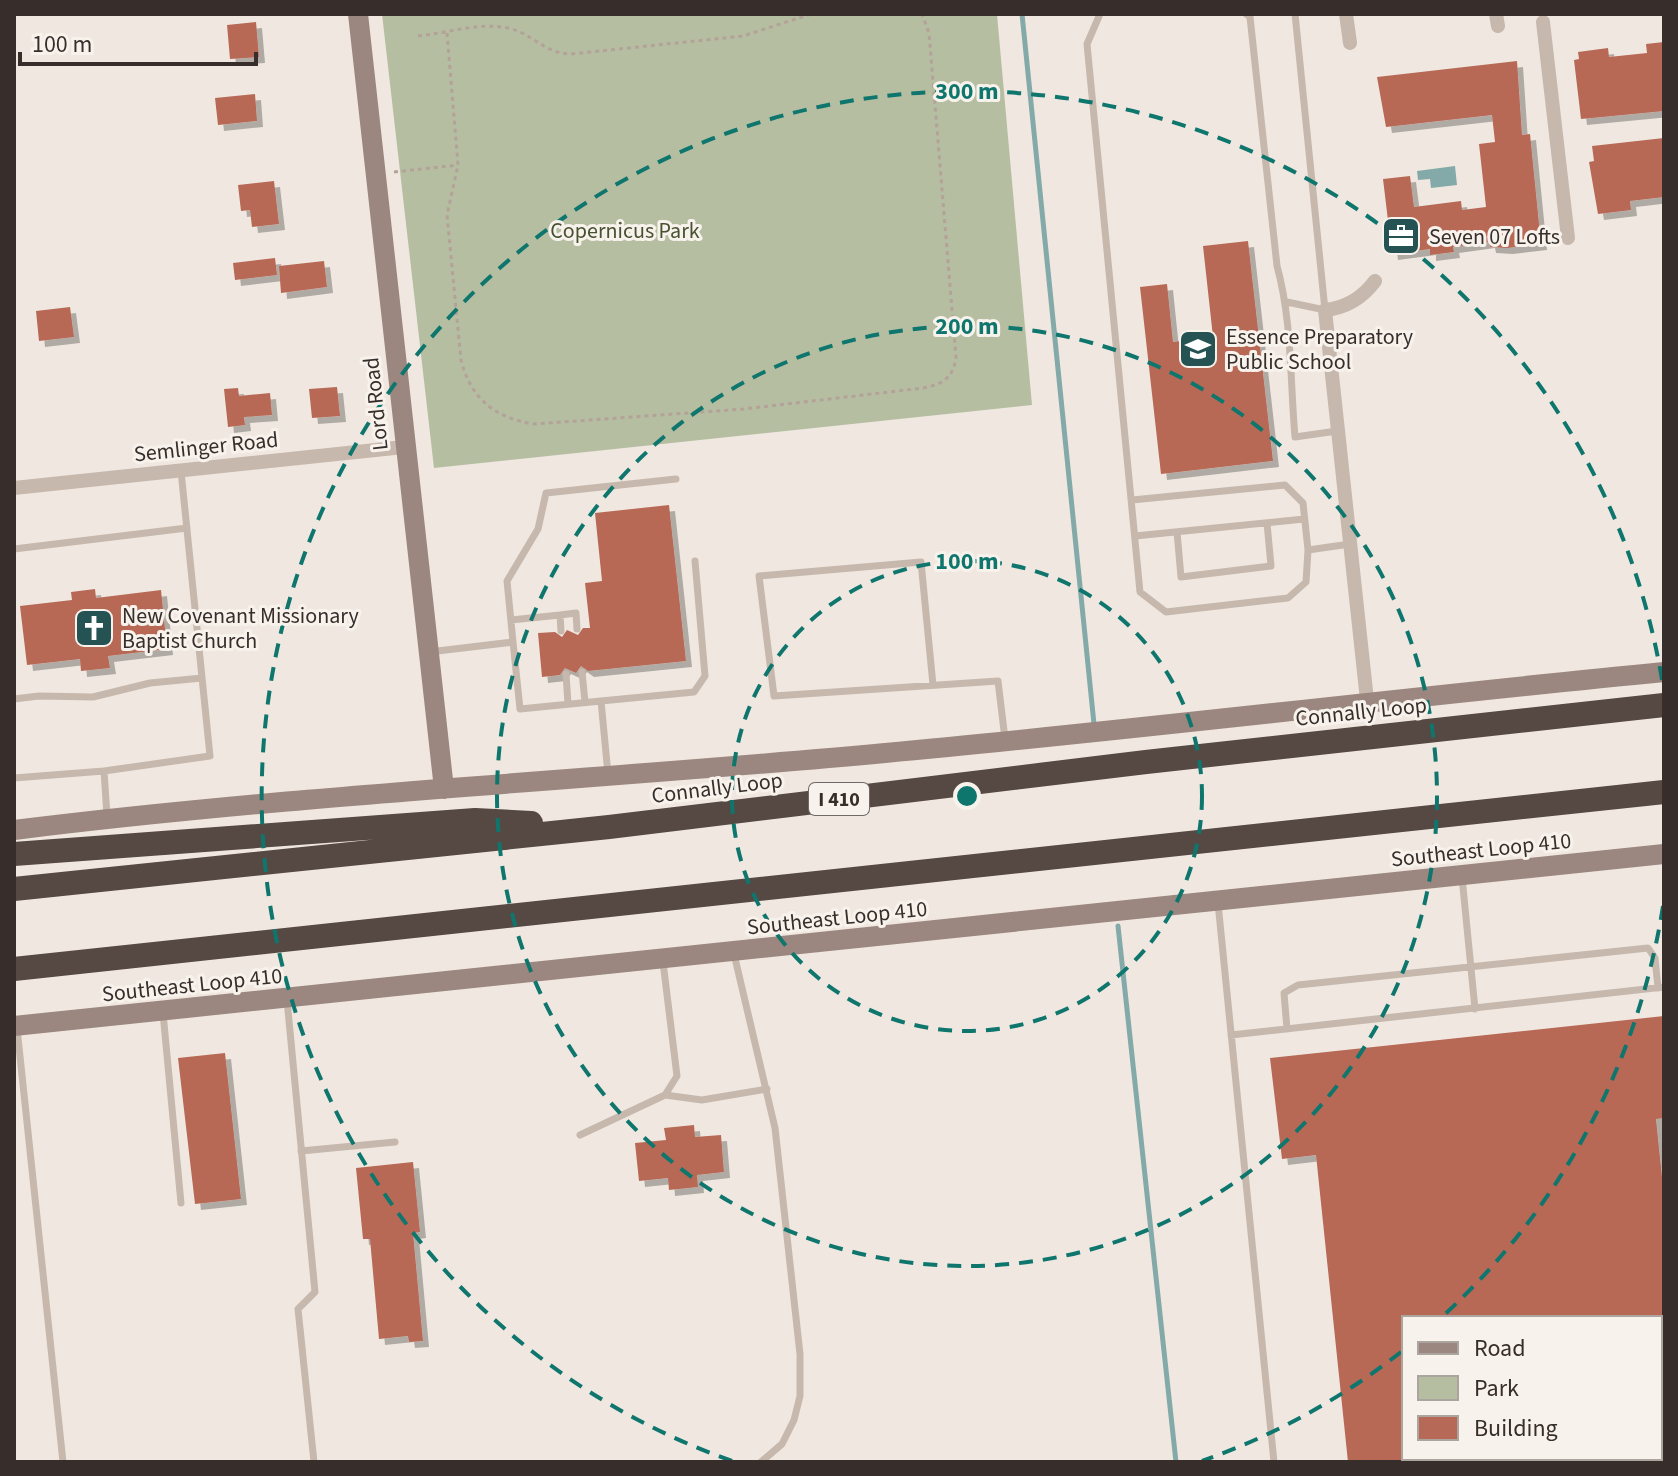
<svg xmlns="http://www.w3.org/2000/svg" width="1678" height="1476" font-family="'Source Sans 3',sans-serif">
<style>
.green{fill:#b6bea2}
.water{fill:#83aaa9}
.lines{fill:none;stroke-linecap:round;stroke-linejoin:round}
.stream{stroke:#83aaa9;stroke-width:5}
.building{fill:#b76957;filter:url(#shadow)}
.path{stroke:#b3a298;stroke-width:3;stroke-dasharray:4 4;stroke-linecap:butt}
.lane{stroke:#c7b8ad;stroke-width:7}
.street{stroke:#c7b8ad;stroke-width:14}
.secondary{stroke:#9b877f;stroke-width:20}
.highway{stroke:#564843;stroke-width:24}
.ring{fill:none;stroke:#0f766e;stroke-width:4;stroke-dasharray:14 10}
.labels{text-anchor:middle;stroke-width:6;stroke-linejoin:round;paint-order:stroke}
.shield{fill:#f8f2ec;stroke:#716965;stroke-width:2}
.shield-label{font-size:20px;font-weight:bold;fill:#372e2b}
.park-label{font-size:22px;fill:#485232;stroke:#f8f2ec}
.poi-label{font-size:22px;fill:#372e2b;stroke:#f8f2ec;text-anchor:start}
.street-label{font-size:22px;fill:#372e2b;stroke:#f8f2ec}
.centre{fill:#0f766e;stroke:#f8f2ec;stroke-width:4}
.ring-label{font-size:24px;text-anchor:middle;font-weight:bold;fill:#0f766e;stroke:#f8f2ec;stroke-width:6;stroke-linejoin:round;paint-order:stroke}
</style>
<defs>
<filter id="shadow"><feDropShadow dx="6" dy="6" stdDeviation="0" flood-color="#0004"/></filter>
</defs>
<rect width="100%" height="100%" fill="#f0e8e0"/>
<path class="green" d="M382 14H997L1032 405 434 468Z"/>
<path class="water" d="M1455 166 1457 185 1431 188 1430 179 1418 180 1417 171Z"/>
<g class="lines">
<path class="stream" d="M1022 14 1094 724
M1118 926 1176 1462"/>
</g>
<path class="building" d="M256 22 259 57 230 59 227 25Z
M1664 42V111L1581 119 1574 60 1579 59 1578 52 1608 48 1609 57 1647 53 1646 44Z
M1517 61 1522 135 1530 134 1541 244 1507 248 1490 247 1489 242 1453 247 1454 252 1430 255V249L1392 254 1383 179 1410 176 1414 207 1461 201 1462 210 1486 207 1479 144 1495 142 1492 115 1386 127 1377 77Z
M255 94 257 121 218 125 215 98Z
M1664 138V197L1630 201 1631 210 1598 214 1589 162 1594 161 1592 146Z
M274 181 279 224 252 227 250 210 241 211 238 185Z
M1248 241 1273 461 1161 474 1140 287 1167 284 1173 342 1213 337 1203 246Z
M275 258 277 275 235 280 233 263Z
M324 261 327 287 281 293 279 266Z
M70 307 74 337 39 341 36 311Z
M337 387 340 416 312 418 309 389Z
M238 388 239 396 270 393 272 415 244 417 245 425 228 427 224 389Z
M669 505 686 661 588 671 581 666 576 673 565 668 560 675 542 677 538 633 555 632 562 637 567 630 578 635 583 628H590L585 583 602 581 595 513Z
M95 589 96 598 161 590 167 649 108 656 110 668 81 671 80 659 27 665 20 606 72 600 71 592Z
M1664 1016V1118L1656 1119 1664 1197V1318H1404V1462H1348L1316 1155 1282 1159 1270 1058Z
M225 1053 241 1199 195 1204 178 1058Z
M694 1125 695 1137 721 1135 724 1172 697 1175 698 1187 669 1190 668 1178 639 1181 635 1143 666 1140 664 1128Z
M413 1162 420 1232 413 1233 423 1341 409 1342 408 1336 379 1339 370 1239H363L356 1168Z"/>
<g class="lines">
<path class="path" d="M447 33 458 165 447 215 461 360C471 399 495 418 534 424L744 409 923 388C943 384 953 378 956 358L929 33 922 14
M418 36C448 33 478 22 508 28 532 33 545 54 571 54L743 36 811 14
M394 172 458 165"/>
<path class="lane" d="M1100 14 1087 44 1140 592 1166 612 1288 598 1306 582 1308 550 1350 544
M1246 14 1250 17 1277 266C1292 320 1290 380 1295 437L1337 431
M1287 302 1325 310 1295 14
M1132 500 1285 485 1303 503 1308 550
M1177 532 1181 577 1271 566 1267 523
M1135 536 1304 519
M14 549 187 528
M560 615 576 613 577 629
M511 620 560 615 561 631
M513 642 507 581 538 529 546 493 676 479
M429 652 513 642 520 709 601 701 608 774
M582 672 585 702
M566 674 568 704
M933 685 921 562 759 576 774 696 998 681 1005 739
M14 699 39 696 93 697 150 683 202 678
M601 701 694 692 705 676 695 561
M14 778 104 771
M107 816 104 771 210 756 181 471
M1462 877 1475 1009
M1218 903 1274 1462
M734 954 775 1128 800 1354V1396L794 1420 782 1444 761 1462
M287 1000 315 1292 298 1309 314 1462
M163 1013 181 1203
M17 1028 63 1462
M1287 1029 1284 993 1298 985 1648 948 1655 958 1658 988
M1231 1035 1664 987
M665 1095 702 1100 767 1089
M580 1135 665 1095 677 1076 663 962
M301 1151 395 1142"/>
<path class="street" d="M1346 14 1350 43
M1496 14 1498 26
M1543 22 1568 238
M14 488 404 447
M1367 700 1325 310C1346 308 1363 297 1375 281"/>
<path class="secondary" d="M358 14 444 789
M14 830C303 794 595 780 885 753 1145 729 1404 697 1664 672
M14 1026 1664 854"/>
<path class="highway" d="M14 854 475 820 531 823
M14 889 609 827 1146 762 1664 705
M14 969 1664 792"/>
</g>
<g class="ring">
<circle cx="967" cy="796" r="235"/>
<circle cx="967" cy="796" r="470"/>
<path d="M1663 906A705 705 0 0 1 1443 1316M1401 1352A705 705 0 0 1 1202 1461M732 1461A705 705 0 1 1 1663 686"/>
</g>
<defs>
<symbol id="office-square" viewBox="-11 -11 22 22"><rect x="-9" y="-9" width="18" height="18" rx="4" fill="#255353" stroke="#f8f2ec"/><path d="M-6-3h4V-5.5h4V-3h4V5H-6ZM-1-4.5V-3h2v-1.5ZM-6 0V1H6V0Z" fill="#fff"/></symbol>
<symbol id="school-square" viewBox="-11 -11 22 22"><rect x="-9" y="-9" width="18" height="18" rx="4" fill="#255353" stroke="#f8f2ec"/><path d="M0-5L7-2L0 1L-7-2ZM-4 1L0 2.5L4 1V4Q0 6-4 4Z" fill="#fff"/></symbol>
<symbol id="church-square" viewBox="-11 -11 22 22"><rect x="-9" y="-9" width="18" height="18" rx="4" fill="#255353" stroke="#f8f2ec"/><path d="M-1.2-6h2.4v3.5h3.3v2.4h-3.3V6h-2.4V-.1h-3.3v-2.4h3.3Z" fill="#fff"/></symbol>
</defs>
<g fill-rule="evenodd">
<use href="#office-square" x="1379" y="214" width="44" height="44"/>
<use href="#school-square" x="1176" y="327" width="44" height="44"/>
<use href="#church-square" x="72" y="606" width="44" height="44"/>
</g>
<g class="labels">
<rect class="shield" x="809" y="783" width="60" height="32" rx="6"/>
<g class="shield-label">
<text x="839" y="806">I 410</text>
</g>
<g class="park-label">
<text x="625" y="238">Copernicus Park</text>
</g>
<g class="poi-label">
<text x="1429" y="244">Seven 07 Lofts</text>
<text x="1226" y="344">Essence Preparatory<tspan x="1226" dy="25">Public School</tspan></text>
<text x="122" y="623">New Covenant Missionary<tspan x="122" dy="25">Baptist Church</tspan></text>
</g>
<g class="street-label">
<text transform="translate(375 404) rotate(-96)" y="8">Lord Road</text>
<text transform="translate(206 446) rotate(-6)" y="8">Semlinger Road</text>
<text transform="translate(1361 711) rotate(-6)" y="8">Connally Loop</text>
<text transform="translate(717 787) rotate(-7)" y="8">Connally Loop</text>
<text transform="translate(1481 849) rotate(-6)" y="8">Southeast Loop 410</text>
<text transform="translate(837 917) rotate(-6)" y="8">Southeast Loop 410</text>
<text transform="translate(192 984) rotate(-6)" y="8">Southeast Loop 410</text>
</g>
</g>
<circle cx="967" cy="796" r="12" class="centre"/>
<g class="ring-label">
<text x="967" y="99">300 m</text>
<text x="967" y="334">200 m</text>
<text x="967" y="569">100 m</text>
</g>
<rect width="1678" height="1476" fill="none" stroke="#372e2b" stroke-width="32"/>
<rect x="1402" y="1316" width="260" height="144" fill="#f8f2ec" stroke="#aba49f" stroke-width="2"/>
<rect x="1418" y="1342" width="40" height="12" fill="#9b877f" stroke="#aba49f" stroke-width="2"/>
<text x="1474" y="1356" font-size="24" fill="#372e2b">Road</text>
<rect x="1418" y="1376" width="40" height="24" fill="#b6bea2" stroke="#aba49f" stroke-width="2"/>
<text x="1474" y="1396" font-size="24" fill="#372e2b">Park</text>
<rect x="1418" y="1416" width="40" height="24" fill="#b76957" stroke="#aba49f" stroke-width="2"/>
<text x="1474" y="1436" font-size="24" fill="#372e2b">Building</text>
<path d="M20 52v12h236v-12" fill="none" stroke="#372e2b" stroke-width="4"/>
<text x="32" y="52" font-size="24" fill="#372e2b" stroke="#f8f2ec" stroke-width="6" paint-order="stroke">100 m</text>
</svg>
